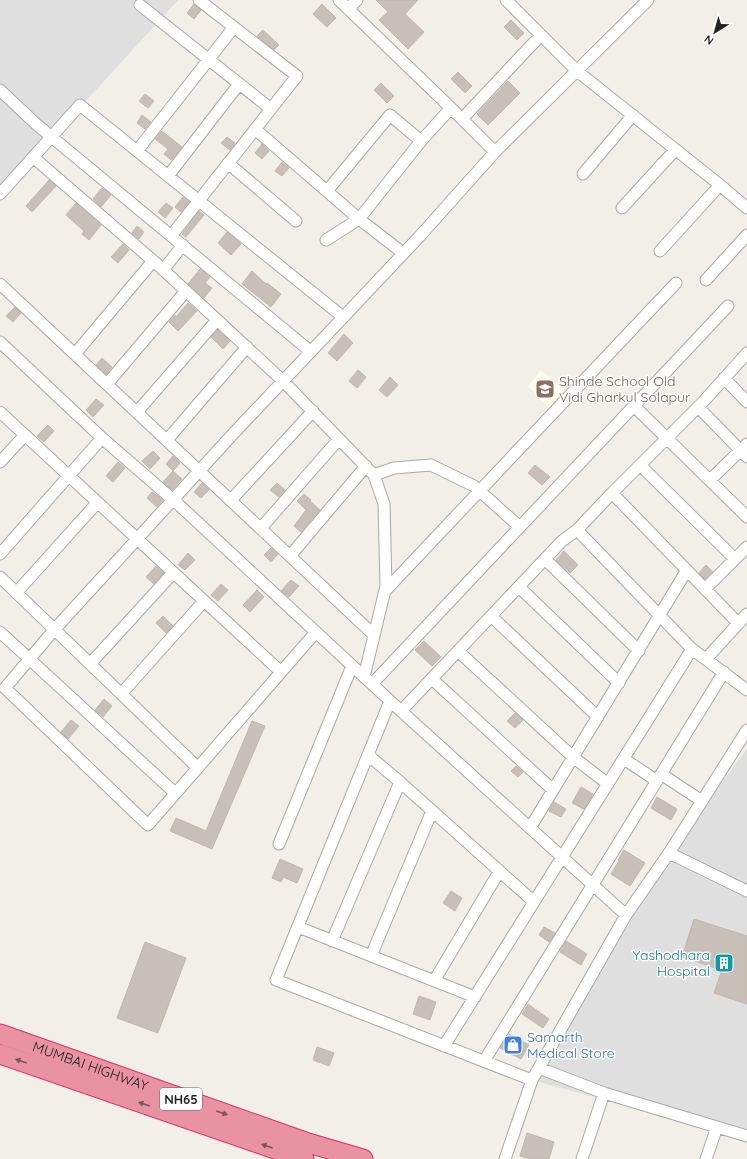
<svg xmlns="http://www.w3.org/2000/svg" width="747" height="1159" font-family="Quicksand,sans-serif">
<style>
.residential{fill:#e0dfdf}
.education{fill:#ffffe5}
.building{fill:#c7bfb8;stroke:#c4b6ab}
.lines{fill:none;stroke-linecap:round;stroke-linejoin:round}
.street-casing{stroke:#a9a9a9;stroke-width:13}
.highway-casing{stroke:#dc2a67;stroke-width:21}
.street{stroke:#fff;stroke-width:11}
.highway{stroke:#e892a2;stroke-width:19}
.oneway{fill:#7b545c}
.labels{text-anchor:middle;stroke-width:3;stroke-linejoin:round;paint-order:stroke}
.shield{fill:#fff;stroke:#646464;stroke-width:1}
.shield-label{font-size:13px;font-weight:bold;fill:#222}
.education-label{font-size:14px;fill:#785e54;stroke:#fff;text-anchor:start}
.culture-label{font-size:14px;fill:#0d838f;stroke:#fff;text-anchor:end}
.shop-label{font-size:14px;fill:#366cbe;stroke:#fff;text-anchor:start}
.street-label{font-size:14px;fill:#222;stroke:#fff}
</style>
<rect width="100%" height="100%" fill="#f2efe9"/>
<path class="residential" d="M0 0H178L0 195Z
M747 749V1139L532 1080 669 853Z"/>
<path class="education" d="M541 370 564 391 549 408 528 386Z"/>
<path class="building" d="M376 0H418L405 14 424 32 408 49 379 20 388 12Z
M194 4 201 10 194 19 187 13Z
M322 4 336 18 327 27 313 14Z
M511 20 524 33 517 40 504 27Z
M263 30 279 45 274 50 257 36Z
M458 72 472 86 465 93 451 79Z
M508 81 520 93 488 125 477 114Z
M381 83 394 96 387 103 374 90Z
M145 94 154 101 148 108 139 101Z
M142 115 151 122 145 129 137 123Z
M162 131 182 147 171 160 164 154 168 149 155 139Z
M227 137 235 143 230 150 221 143Z
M262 144 269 151 262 159 255 153Z
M282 162 289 168 282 176 275 171Z
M49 180 56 186 32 212 26 206Z
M102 188 111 195 101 207 93 199Z
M183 197 189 202 181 212 175 207Z
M76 203 101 225 89 240 82 234 84 231 66 215Z
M166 203 173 208 165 218 158 212Z
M199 211 204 215 186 237 182 234Z
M137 226 144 232 139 239 132 233Z
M227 232 241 244 231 255 218 243Z
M123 244 129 250 118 263 111 257Z
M200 269 210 277 205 283 212 288 204 298 188 284Z
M252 271 266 284 267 283 281 294 271 307 242 284Z
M188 303 197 311 178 331 169 322 175 315 176 317Z
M15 307 21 313 13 322 6 316Z
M218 330 230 341 223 349 211 337Z
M344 334 353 343 337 361 328 353Z
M102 358 112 367 106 374 96 365Z
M358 370 366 377 357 388 349 381Z
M390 377 398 385 387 397 379 390Z
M96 399 104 405 93 417 86 410Z
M48 425 54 431 44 442 37 436Z
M153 451 160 458 150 469 142 461Z
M173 456 180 463 173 471 166 464Z
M118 462 125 468 113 482 106 476Z
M535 465 550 477 542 485 528 473Z
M173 471 182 479 172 490 163 482Z
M202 483 209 490 201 498 194 492Z
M277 483 285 490 279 497 270 490Z
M152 492 163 500 157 507 147 498Z
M304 494 311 500 310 501 320 510 301 532 294 526 306 510 297 501Z
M271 548 278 554 271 562 264 555Z
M564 551 578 565 570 573 556 560Z
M188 553 195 560 185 570 178 565Z
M706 565 713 572 705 579 699 573Z
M156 566 164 573 154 584 146 577Z
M291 580 299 586 289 597 281 591Z
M221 584 228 590 218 601 211 595Z
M257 590 264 597 250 612 243 605Z
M163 616 173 626 166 633 156 623Z
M424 641 441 657 432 666 415 650Z
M104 699 112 706 103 717 95 710Z
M515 713 523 720 515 728 507 721Z
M71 720 79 726 68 739 61 732Z
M252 721 265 726 212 849 170 831 176 818 206 831Z
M516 766 523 772 518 777 511 771Z
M581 787 593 794 584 809 572 803Z
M657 797 677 809 671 820 651 808Z
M554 802 566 809 561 817 549 811Z
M624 850 645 863 630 886 611 874 619 861 618 860Z
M280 859 303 869 297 883 283 877 281 882 272 878Z
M451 891 462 898 455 911 443 903Z
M694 919 747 936V1004L714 993 722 970 682 957Z
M544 927 555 933 549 942 539 935Z
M566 941 587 954 581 965 560 952Z
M145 942 186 958 158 1033 117 1018Z
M419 996 436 1002 430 1020 413 1014Z
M528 1004 549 1019 543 1028 522 1014Z
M509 1034 529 1045 521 1059 500 1048Z
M317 1047 334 1053 329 1066 313 1060Z
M527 1133 554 1142 549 1159H530L520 1156Z"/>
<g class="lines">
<defs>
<path id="street" d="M339 0 451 108 495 152
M506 0 577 71 720 185 660 251
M140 5 271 109
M348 9 357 0
M0 90 36 124 310 351
M462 119 541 35
M255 129 359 219 421 141 451 108
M137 151 234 27
M33 157 158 265 283 381 374 475 384 504 386 586 364 677
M228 163 296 221
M583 174 633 115
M168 176 239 84
M720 185 747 208
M327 191 390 115 421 141
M0 194 80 105 343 317
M622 208 675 150
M171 236 297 76 199 0
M326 240 359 219 403 253
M163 270 183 245
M706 280 747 235
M0 284 374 635
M0 342 102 438 179 505 401 711 626 915
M75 354 153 261
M724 378 747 402
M107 384 186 291
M634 406 747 517
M698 407 747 457
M0 412 281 672
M137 412 217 320
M167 440 247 347
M0 462 25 435
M640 465 735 559
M374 475 394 468 431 465 474 486 520 527
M710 480 747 444
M612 493 738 623
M231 500 313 411
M261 528 339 439
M0 554 102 438
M290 556 366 466
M545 559 639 651
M0 577 197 767
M519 587 619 683
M705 589 747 547
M385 591 676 283
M16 593 97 503
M491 616 598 717
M0 632 175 793
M316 632 148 825 5 688 54 630 232 435 419 237 495 152 648 0
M692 649 747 690
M458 651 573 757 608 784
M706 659 747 614
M90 664 173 573
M432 679 553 790
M372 684 728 306
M121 694 204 601
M390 701 276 980 532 1080
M401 711 562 541 577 530 612 493 703 402 747 353
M368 755 400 782
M624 759 657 781
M661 774 702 801
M530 828 687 570
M279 844 352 666
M669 853 747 891
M298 927 475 997
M332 941 400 782 534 902
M371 956 432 811
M434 981 499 872
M444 1046 692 649 577 530
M484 1061 724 672
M539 1068 604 1093 747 1136
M505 1159 532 1080 626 915 669 853 747 730
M582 1159 604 1093
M706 1159 717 1127"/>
<g id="highway">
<path id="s1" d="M0 1034 305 1142 363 1159"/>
<path d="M0 1054 304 1159"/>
</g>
</defs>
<use href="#street" class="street-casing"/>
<use href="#highway" class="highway-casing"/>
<use href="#street" class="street"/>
<use href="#highway" class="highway"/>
</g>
<defs><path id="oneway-solid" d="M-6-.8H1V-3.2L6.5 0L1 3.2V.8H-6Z"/></defs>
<g class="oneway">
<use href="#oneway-solid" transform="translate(21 1061) rotate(-161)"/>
<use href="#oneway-solid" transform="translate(144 1104) rotate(-161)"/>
<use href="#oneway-solid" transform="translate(222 1113) rotate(19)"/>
<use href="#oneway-solid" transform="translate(267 1146) rotate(-161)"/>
</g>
<defs>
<symbol id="school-square" viewBox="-11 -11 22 22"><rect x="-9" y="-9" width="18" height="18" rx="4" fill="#8d6e63" stroke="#fff"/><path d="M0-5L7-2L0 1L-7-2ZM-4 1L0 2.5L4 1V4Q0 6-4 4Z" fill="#fff"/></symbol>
<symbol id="building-square" viewBox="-11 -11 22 22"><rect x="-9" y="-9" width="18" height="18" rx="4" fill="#0f9aa8" stroke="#fff"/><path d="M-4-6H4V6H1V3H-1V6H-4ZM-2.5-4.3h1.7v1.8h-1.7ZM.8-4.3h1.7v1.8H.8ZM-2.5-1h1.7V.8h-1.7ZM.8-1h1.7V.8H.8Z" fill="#fff"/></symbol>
<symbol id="shop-square" viewBox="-11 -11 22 22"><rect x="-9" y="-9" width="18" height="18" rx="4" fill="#3f7fe0" stroke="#fff"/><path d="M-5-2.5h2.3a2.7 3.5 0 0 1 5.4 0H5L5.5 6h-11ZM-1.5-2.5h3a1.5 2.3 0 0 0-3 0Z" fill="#fff"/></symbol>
</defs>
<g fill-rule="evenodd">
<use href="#school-square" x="534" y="378" width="22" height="22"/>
<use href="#building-square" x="713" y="952" width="22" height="22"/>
<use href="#shop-square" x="502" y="1034" width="22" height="22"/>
</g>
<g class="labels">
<rect class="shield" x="160" y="1088" width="42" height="22" rx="3"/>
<g class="shield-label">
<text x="181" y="1104">NH65</text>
</g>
<g class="education-label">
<text x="559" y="386">Shinde School Old<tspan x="559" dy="16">Vidi Gharkul Solapur</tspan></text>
</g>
<g class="culture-label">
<text x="710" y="960">Yashodhara<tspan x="710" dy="16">Hospital</tspan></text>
</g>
<g class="shop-label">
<text x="527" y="1042">Samarth<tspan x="527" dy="16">Medical Store</tspan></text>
</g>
<g class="street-label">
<text dy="5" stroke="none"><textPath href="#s1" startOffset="96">MUMBAI HIGHWAY</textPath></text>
</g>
</g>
<g transform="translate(715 32) rotate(217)" stroke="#ffffff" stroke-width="3" paint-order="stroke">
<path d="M0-3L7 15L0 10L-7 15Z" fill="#222222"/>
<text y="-6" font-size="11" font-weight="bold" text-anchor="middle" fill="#222222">N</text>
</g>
</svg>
